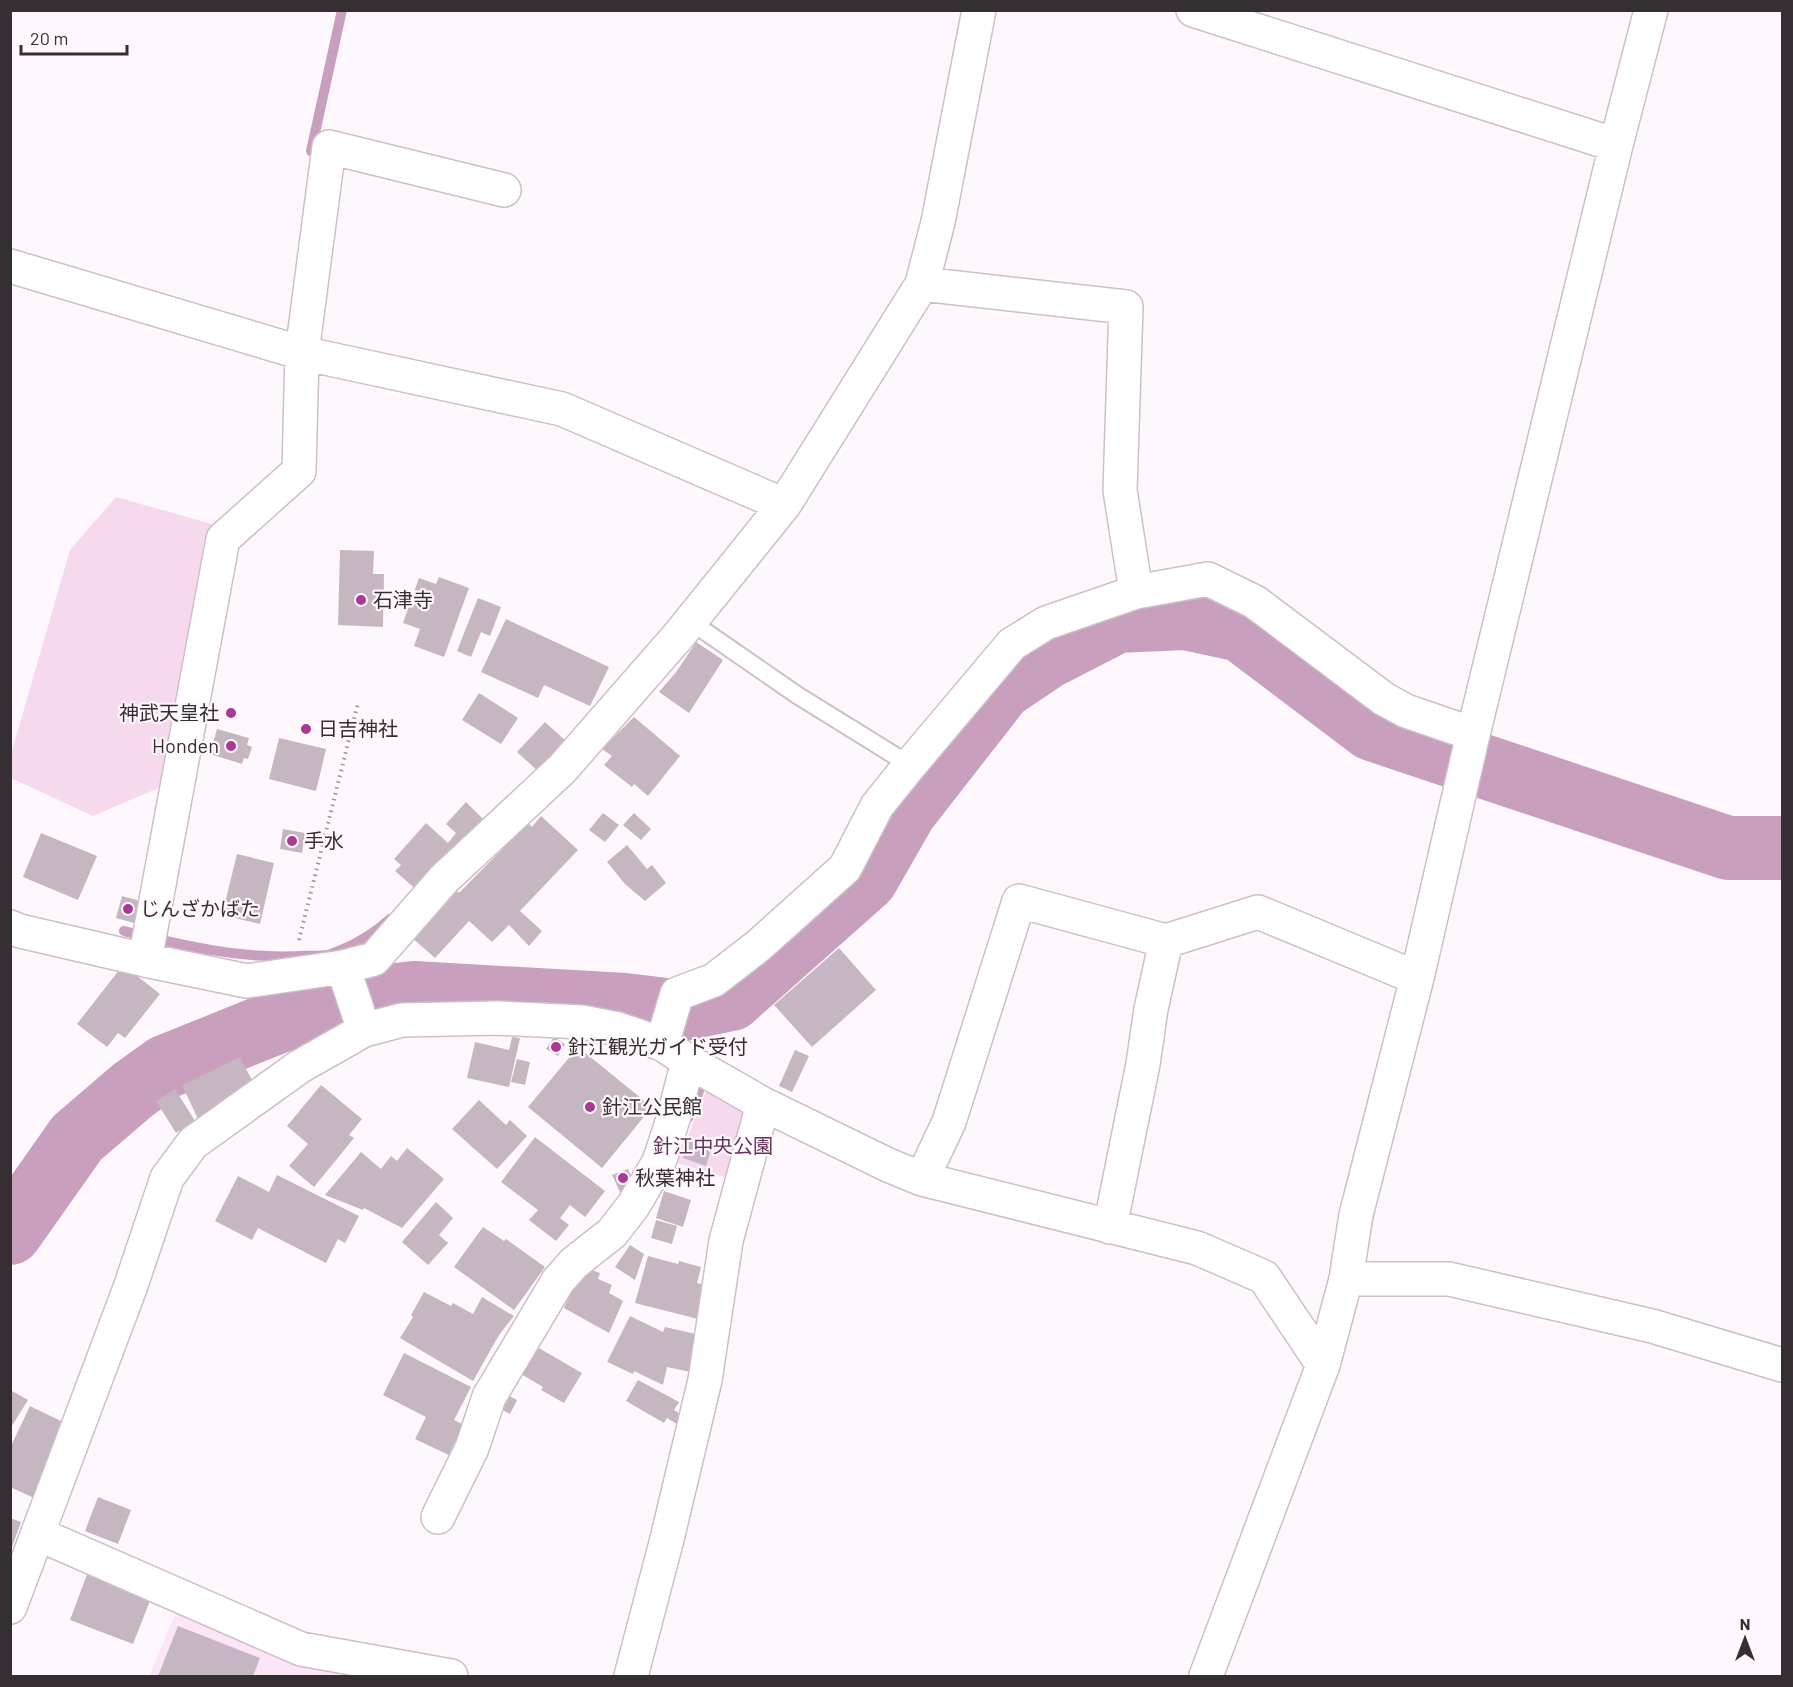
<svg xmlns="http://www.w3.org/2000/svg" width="1793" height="1687" font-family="Barlow,'Noto Sans JP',sans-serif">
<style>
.built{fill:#fce5f6}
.green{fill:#f7d9ee}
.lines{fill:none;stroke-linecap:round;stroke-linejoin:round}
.stream{stroke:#c8a0bd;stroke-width:10}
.river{stroke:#c8a0bd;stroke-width:64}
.building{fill:#c5b6c1}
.lane-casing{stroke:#cebfca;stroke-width:20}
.street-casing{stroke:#cebfca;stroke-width:36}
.path{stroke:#9c969a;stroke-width:4;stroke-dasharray:1.5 4.5;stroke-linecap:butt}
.lane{stroke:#fff;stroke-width:16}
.street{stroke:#fff;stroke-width:33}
.poi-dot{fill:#aa3995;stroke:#fef8fc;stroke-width:2}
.labels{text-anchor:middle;stroke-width:4.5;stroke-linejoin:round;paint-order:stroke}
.poi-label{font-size:20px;fill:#352f33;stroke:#fef8fc;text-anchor:start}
.park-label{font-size:20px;fill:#65335a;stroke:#fef8fc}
</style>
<rect width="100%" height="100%" fill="#fef8fc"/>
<path class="built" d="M179 1606 405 1676H149Z"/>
<path class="green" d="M116 497 212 524 161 787 93 816 11 778V754L70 550Z
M706 1091 741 1101 747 1115 732 1179 677 1163Z"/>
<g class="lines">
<path class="stream" d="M311 151 342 10
M124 931C182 945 239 959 298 956 309 955 321 957 331 954 353 946 374 934 390 919
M689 1117 699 1091"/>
<path class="river" d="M10 1233 77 1138 133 1090 165 1067 284 1019 368 998 414 993 625 1005 674 1011 731 999 866 879 905 811 1001 688 1047 657 1117 621 1185 618 1241 630 1372 729 1728 848H1782"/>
</g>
<path class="building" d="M340 550 374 551 373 574H384L383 627 338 625Z
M439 577 469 588 444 657 414 646 420 629 403 623 419 578 436 584Z
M478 598 501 607 490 636 481 632 471 657 457 651Z
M506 619 609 667 590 706 544 685 538 698 481 672Z
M696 642 723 660 689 713 659 692 677 671Z
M479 693 518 718 501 744 462 720Z
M634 717 680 756 648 796 634 784 632 787 604 765 612 756 602 749Z
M545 722 567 742 539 772 517 752Z
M217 729 249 738 247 745 252 747 248 759 244 758 242 764 210 754Z
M279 738 326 749 316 791 269 779Z
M466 802 483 819 418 891 395 871 401 865 394 859 426 823 448 843 456 833 446 824Z
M603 813 619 825 605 842 589 830Z
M634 813 651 829 641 840 623 825Z
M541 816 578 850 520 911 542 931 529 946 509 925 492 942 469 921 435 958 410 936 456 890 459 893 528 823 532 827Z
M283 829 305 833 302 853 280 849Z
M41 833 97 856 78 900 23 877Z
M627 845 647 869 652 865 666 883 645 901 625 884 607 862Z
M237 854 274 863 260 924 222 915Z
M122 896 140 901 134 923 116 918Z
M839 948 876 990 812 1047 774 1005Z
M123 965 160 994 125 1038 118 1033 107 1047 77 1024Z
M512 1037 520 1038 509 1087 467 1078 475 1042 509 1050Z
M554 1037 565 1044 558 1056 546 1049Z
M578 1047 652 1107 602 1168 528 1107Z
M795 1050 809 1056 792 1092 779 1086Z
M240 1057 257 1090 198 1119 182 1085Z
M517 1059 530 1062 525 1085 511 1082Z
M321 1085 362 1119 349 1135 354 1138 314 1187 289 1166 308 1144 287 1126Z
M175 1089 195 1121 176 1133 156 1101Z
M479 1100 506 1125 510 1120 527 1136 497 1169 452 1129Z
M535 1137 605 1191 585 1217 570 1205 560 1218 569 1225 556 1241 529 1220 538 1210 501 1182Z
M689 1139 712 1146 706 1166 683 1158Z
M407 1148 444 1179 402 1228 364 1208 363 1210 325 1195 361 1152 381 1169 391 1156 397 1161Z
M628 1169 633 1181 632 1187 620 1192 612 1175Z
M277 1175 359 1216 345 1243 338 1239 326 1263 258 1228 252 1240 215 1221 238 1176 269 1192Z
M664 1191 691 1200 683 1227 656 1218Z
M436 1202 453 1218 439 1235 448 1243 428 1265 402 1242Z
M656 1220 677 1226 672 1244 651 1238Z
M483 1227 504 1241 506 1239 545 1267 514 1310 454 1267Z
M630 1245 644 1254 635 1280 615 1267Z
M648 1256 678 1264 679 1261 701 1267 697 1283 707 1285 698 1319 635 1303Z
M592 1270 600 1273 598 1279 612 1285 609 1293 623 1301 609 1333 564 1308 577 1277Z
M424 1292 451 1306 453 1303 473 1314 482 1297 514 1316 499 1335 473 1381 400 1338 413 1317 411 1315Z
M630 1316 663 1332 665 1327 700 1335 690 1372 667 1367 663 1385 634 1371 633 1374 607 1362Z
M532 1344 582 1373 564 1403 541 1390 543 1387 516 1371Z
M404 1353 471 1387 454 1420 466 1426 451 1456 415 1439 426 1417 383 1395Z
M638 1380 679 1402 674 1410 685 1417 680 1426 667 1418 664 1423 626 1401Z
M10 1390 28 1400 10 1429Z
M502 1392 517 1400 510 1414 495 1406Z
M30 1406 69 1425 34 1498 10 1487V1448Z
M98 1497 131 1510 118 1544 85 1531Z
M10 1518 21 1522 11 1550H10Z
M89 1569 153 1593 133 1644 70 1620Z
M178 1626 260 1658 253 1676H158Z"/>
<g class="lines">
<defs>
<path id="lane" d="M690 621 797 695 910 765"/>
<path id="street" d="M1193 10 1616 145
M10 266 302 353 562 409 784 505
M922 284 1126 307 1120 490 1136 592
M10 927 20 931 145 960 247 981 343 967 374 959 444 879 562 769 680 634 784 505 922 284 938 222 979 10
M145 960 223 539 299 471 302 353 329 147 504 190
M343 967 364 1030
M662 1044 677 994 714 980 758 946 845 868 877 806 910 765 1012 644 1046 623 1136 592 1208 579 1255 602 1384 699 1406 711 1473 734
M922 1179 949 1122 1019 901 1166 941 1258 912 1417 978
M1110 1227 1143 1064 1151 1009 1166 941
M1346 1279H1449L1652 1326 1782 1365
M438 1517 472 1448 489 1397 558 1281 574 1263 612 1233 633 1206 659 1162 674 1116 688 1061
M38 1534 301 1649 451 1676
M10 1607 130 1288 167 1178 193 1143 299 1067 364 1030 402 1020 497 1018 582 1022 618 1029 662 1044 688 1061 763 1104 888 1165 922 1179 1197 1248 1264 1277 1323 1365
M631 1676 667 1539 705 1380 726 1241 763 1104
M1206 1676 1323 1365 1346 1279 1356 1215 1417 978 1471 743 1616 145 1651 10"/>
</defs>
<use href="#lane" class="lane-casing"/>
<use href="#street" class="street-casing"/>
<path class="path" d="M299 940 358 703"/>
<use href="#lane" class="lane"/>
<use href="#street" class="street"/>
</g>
<g class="poi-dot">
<circle cx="361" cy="600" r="6"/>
<circle cx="231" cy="713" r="6"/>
<circle cx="306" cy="729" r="6"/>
<circle cx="231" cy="746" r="6"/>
<circle cx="292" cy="841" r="6"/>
<circle cx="128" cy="909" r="6"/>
<circle cx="556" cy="1047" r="6"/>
<circle cx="590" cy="1107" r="6"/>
<circle cx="623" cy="1178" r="6"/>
</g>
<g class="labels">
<g class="poi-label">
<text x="373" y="607">石津寺</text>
<text x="219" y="720" text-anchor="end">神武天皇社</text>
<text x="318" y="736">日吉神社</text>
<text x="219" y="753" text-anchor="end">Honden</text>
<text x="304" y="848">手水</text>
<text x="140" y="916">じんざかばた</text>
<text x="568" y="1054">針江観光ガイド受付</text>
<text x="602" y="1114">針江公民館</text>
<text x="635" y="1185">秋葉神社</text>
</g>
<g class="park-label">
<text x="713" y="1153">針江中央公園</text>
</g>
</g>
<rect width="1793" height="1687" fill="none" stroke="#352f33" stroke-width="24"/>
<g transform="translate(1745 1639)" stroke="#fef8fc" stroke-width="4.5" paint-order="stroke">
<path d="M0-4.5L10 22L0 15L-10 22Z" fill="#352f33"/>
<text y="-9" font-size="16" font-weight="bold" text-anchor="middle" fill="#352f33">N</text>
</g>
<path d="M21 45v9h106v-9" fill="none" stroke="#352f33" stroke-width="3"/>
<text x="30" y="45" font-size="18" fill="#352f33" stroke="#fef8fc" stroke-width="4.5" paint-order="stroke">20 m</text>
</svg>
